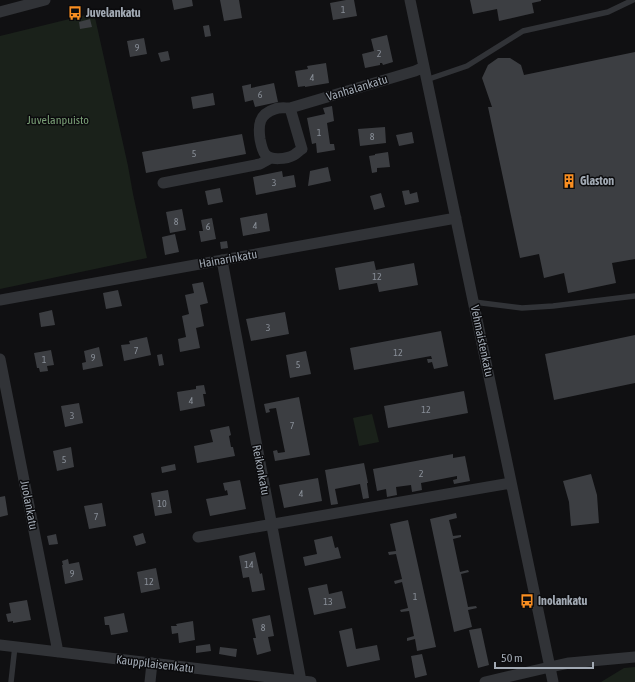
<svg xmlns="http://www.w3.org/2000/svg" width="635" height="682" font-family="'Asap Condensed',sans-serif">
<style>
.green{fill:#1a211a}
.building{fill:#3c3e42}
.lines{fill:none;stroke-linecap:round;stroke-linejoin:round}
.service{stroke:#313337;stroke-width:5.5}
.minor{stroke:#313337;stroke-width:11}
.labels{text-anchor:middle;stroke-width:3;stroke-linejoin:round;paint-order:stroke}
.number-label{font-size:10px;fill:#888e97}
.poi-label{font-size:12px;font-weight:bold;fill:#a1a9b3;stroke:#0b0b0d;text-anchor:start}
.street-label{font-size:12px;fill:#a1a9b3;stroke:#0b0b0d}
.park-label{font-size:12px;fill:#7a9f76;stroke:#0b0b0d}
</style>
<rect width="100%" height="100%" fill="#101012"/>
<path class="green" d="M94 13 128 166 133 194 147 258 0 289V36Z
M372 414 379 442 359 446 353 418Z
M635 667V682H601L624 668Z"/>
<path class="building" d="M172 0H192L193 6 174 10Z
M220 0H239L242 18 224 21Z
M346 0H354L357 16 333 20 330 3Z
M470 0H541V1L532 3 534 13 499 21 497 9 473 14Z
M90 19 92 27 80 29 79 22Z
M209 25 211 36 205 37 203 26Z
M387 35 393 62 383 65 382 63H380V65L365 68 362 54 374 51 371 39Z
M144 38 147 54 130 57 127 41Z
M168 51 170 60 161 62 158 53Z
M635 52V259L612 263 616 283 568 293 564 273 544 278 539 254 520 258 488 107H492L482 78 488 65 498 58H510L521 65 524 75Z
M326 63 329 83 305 87V86L298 87 295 71 308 69 307 66Z
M274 83 278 102 255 107 253 100 245 102 242 86 251 84V88Z
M213 93 215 105 193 109 191 97Z
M332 106 334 121 327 123 330 144H334L335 150 317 153 316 143 312 144 307 118 325 114 323 108Z
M385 127 386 143 360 146 358 129Z
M412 132 414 143 399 146 396 135Z
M242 134 246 154 146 173 142 152Z
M388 152 390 167 377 168V172L372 173 369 156 375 155V154Z
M328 167 331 181 308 186 310 171Z
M282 171 283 177 294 175 296 187 256 195 253 177Z
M220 188 223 202 208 205 205 191Z
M409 190 410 194 417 192 419 202 405 205 402 191Z
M381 193 385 207 374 210 370 196Z
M182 209 186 230 170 233 166 212Z
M267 213 270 231 243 236 240 218Z
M212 218 216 239 201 242 199 231H203L201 220Z
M175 234 179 252 165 255 162 237Z
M227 241 228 248 221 249 220 242Z
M374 261 376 270 414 263 418 285 379 292 377 283 339 290 335 268Z
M203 282 208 303 200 305 204 326 196 328 200 348 180 352 178 339 186 337 182 316 189 314 185 295 194 293 192 284Z
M118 290 122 306 106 309 103 293Z
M52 310 55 325 41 327 39 313Z
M285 312 289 334 251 341 246 319Z
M441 331 448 366 434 369 432 362 428 363 427 359H432L431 356 354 370 350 348Z
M635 335V383L554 400 545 354Z
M147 337 151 355 124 361 121 345 130 344 129 341Z
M99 347 103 366 83 370 82 363 86 362 84 351Z
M51 350 54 365 47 366 48 371 40 372 39 368H37L34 353Z
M306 351 311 374 290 378 286 355Z
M162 354 164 365 159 366 157 355Z
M204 385 206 394H203L205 406 180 411 177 392 196 389V386Z
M464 391 468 413 388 428 384 406Z
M299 397 310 455 275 461 273 451 277 450 278 453 285 452 276 408 269 409 270 412 266 413 264 404Z
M79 403 83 423 65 427 61 406Z
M229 426 231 435 229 436 231 447H233L235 456 197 463 194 446 213 442 210 430Z
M71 447 74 467 57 471 53 451Z
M453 454V458L465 456 470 481 454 484 453 480 457 479V476L421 483 422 490 412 492 411 485 396 487 397 495 387 497 386 489 377 491 373 469Z
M364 463 368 483H367V484L369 498 363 499 360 484 335 489 338 504 331 505 325 470Z
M175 464 176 470 162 473 161 467Z
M591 474 597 495 599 523 571 526 569 502 563 481Z
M318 478 322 501 284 508 279 485Z
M240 480 246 509 210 516 206 499 228 495 227 490 225 491 223 483Z
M168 490 172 513 155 516 151 493Z
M5 496 8 515 0 517V497Z
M102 503 106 526 89 529 84 506Z
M456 513 457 518 449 520 453 536 461 535V537L453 539 460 572 468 570 469 572 461 574 468 607 476 606 477 608 468 610 472 627 454 632 430 519Z
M408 520 436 647 417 651 415 639 407 641V638L414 636 409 611 401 612 400 610 408 608 402 582 395 584 394 581 402 579 396 554 389 555 388 552 396 551 390 524Z
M143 533 146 543 136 546 133 536Z
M56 534 58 544 49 545 47 536Z
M332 536 335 548 338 547 341 558 305 566 303 557 317 554 314 540Z
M255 552 260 574 262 573 265 590 252 592 249 577 243 578 239 556Z
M68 559 69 564 79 562 83 580 65 584 62 565H63L62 561Z
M156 568 160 589 141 593 137 572Z
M327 584 329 594 342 591 346 608 314 615 308 588Z
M27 600 31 620 13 623V621L8 622 6 614 11 613 9 603Z
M124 613 128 632 111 635 109 625H105L104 617Z
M270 615 274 636 268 637 271 651 257 655 253 638H256L252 619Z
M193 621 195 640 179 643 178 633 172 634 171 626H177L176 624Z
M352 628 356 649 377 645 380 660 347 667 339 631Z
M481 628 489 665 478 668 469 630Z
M210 644 211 651 196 653V646Z
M220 647 237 649 236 657 219 654Z
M512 653 513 659 505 661 504 655Z
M422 654 427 675 415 678 411 656Z"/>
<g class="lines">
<path class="service" d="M426 80 467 66 523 31 608 12 633 0
M474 302 522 308 553 306 635 296
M11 682 15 646"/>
<path class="minor" d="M410 0 553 682
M0 12 45 0
M290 108 302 149C299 151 297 153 294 155 287 159 270 161 265 154 262 150 261 144 260 139 258 125 259 114 275 109 279 107 285 108 290 108L415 71 424 67
M163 183 260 164 271 158
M222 260 301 681
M0 300 456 218
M0 359 58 652
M198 537 511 483
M0 645 311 682
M150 682 152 663
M485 682 550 667 569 663 635 657"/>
</g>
<defs>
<symbol id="bus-bare" viewBox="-9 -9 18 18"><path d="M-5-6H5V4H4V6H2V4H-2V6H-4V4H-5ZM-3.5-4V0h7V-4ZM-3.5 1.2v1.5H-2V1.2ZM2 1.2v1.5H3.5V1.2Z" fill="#f98e21" stroke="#0b0b0d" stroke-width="2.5" paint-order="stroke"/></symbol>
<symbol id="building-bare" viewBox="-9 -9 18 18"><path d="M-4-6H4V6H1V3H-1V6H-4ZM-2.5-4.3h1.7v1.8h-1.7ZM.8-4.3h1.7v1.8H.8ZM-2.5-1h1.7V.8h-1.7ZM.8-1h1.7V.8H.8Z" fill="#f98e21" stroke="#0b0b0d" stroke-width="2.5" paint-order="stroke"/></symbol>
</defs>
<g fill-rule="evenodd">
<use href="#bus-bare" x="65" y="3" width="20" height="20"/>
<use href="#building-bare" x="559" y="171" width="20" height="20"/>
<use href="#bus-bare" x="517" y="591" width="20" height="20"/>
</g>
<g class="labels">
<g class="number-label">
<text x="343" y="13">1</text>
<text x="137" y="51">9</text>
<text x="379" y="57">2</text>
<text x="312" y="81">4</text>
<text x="260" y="98">6</text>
<text x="319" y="136">1</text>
<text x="372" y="140">8</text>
<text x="194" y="157">5</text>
<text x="274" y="186">3</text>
<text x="176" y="225">8</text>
<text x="255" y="229">4</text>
<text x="208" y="230">6</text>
<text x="377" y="280">12</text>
<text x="268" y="331">3</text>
<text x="136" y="354">7</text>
<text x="398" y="356">12</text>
<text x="93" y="361">9</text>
<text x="44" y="363">1</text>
<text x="298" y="368">5</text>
<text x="191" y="404">4</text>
<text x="426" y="413">12</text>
<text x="72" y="419">3</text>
<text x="292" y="429">7</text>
<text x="64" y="463">5</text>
<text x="421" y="477">2</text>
<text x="301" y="497">4</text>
<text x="162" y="507">10</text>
<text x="96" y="520">7</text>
<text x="249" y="568">14</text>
<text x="72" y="577">9</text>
<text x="149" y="585">12</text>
<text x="415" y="600">1</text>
<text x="328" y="605">13</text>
<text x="263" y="631">8</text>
</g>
<g class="poi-label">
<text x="86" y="17">Juvelankatu</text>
<text x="580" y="185">Glaston</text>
<text x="538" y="605">Inolankatu</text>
</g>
<g class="street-label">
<text transform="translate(357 88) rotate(-17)" y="4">Vanhalankatu</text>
<text transform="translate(228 259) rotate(-10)" y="4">Hainarinkatu</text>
<text transform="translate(482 341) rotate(78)" y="4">Vehmaistenkatu</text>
<text transform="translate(261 470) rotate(79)" y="4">Reikonkatu</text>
<text transform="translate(29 505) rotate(79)" y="4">Juolankatu</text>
<text transform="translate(155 664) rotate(7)" y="4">Kauppilaisenkatu</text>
</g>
<g class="park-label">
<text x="58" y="124">Juvelanpuisto</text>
</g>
</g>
<path d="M495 662v6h98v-6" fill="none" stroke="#a1a9b3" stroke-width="2"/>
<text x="501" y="662" font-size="12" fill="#a1a9b3" stroke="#0b0b0d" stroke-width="3" paint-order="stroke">50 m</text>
</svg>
